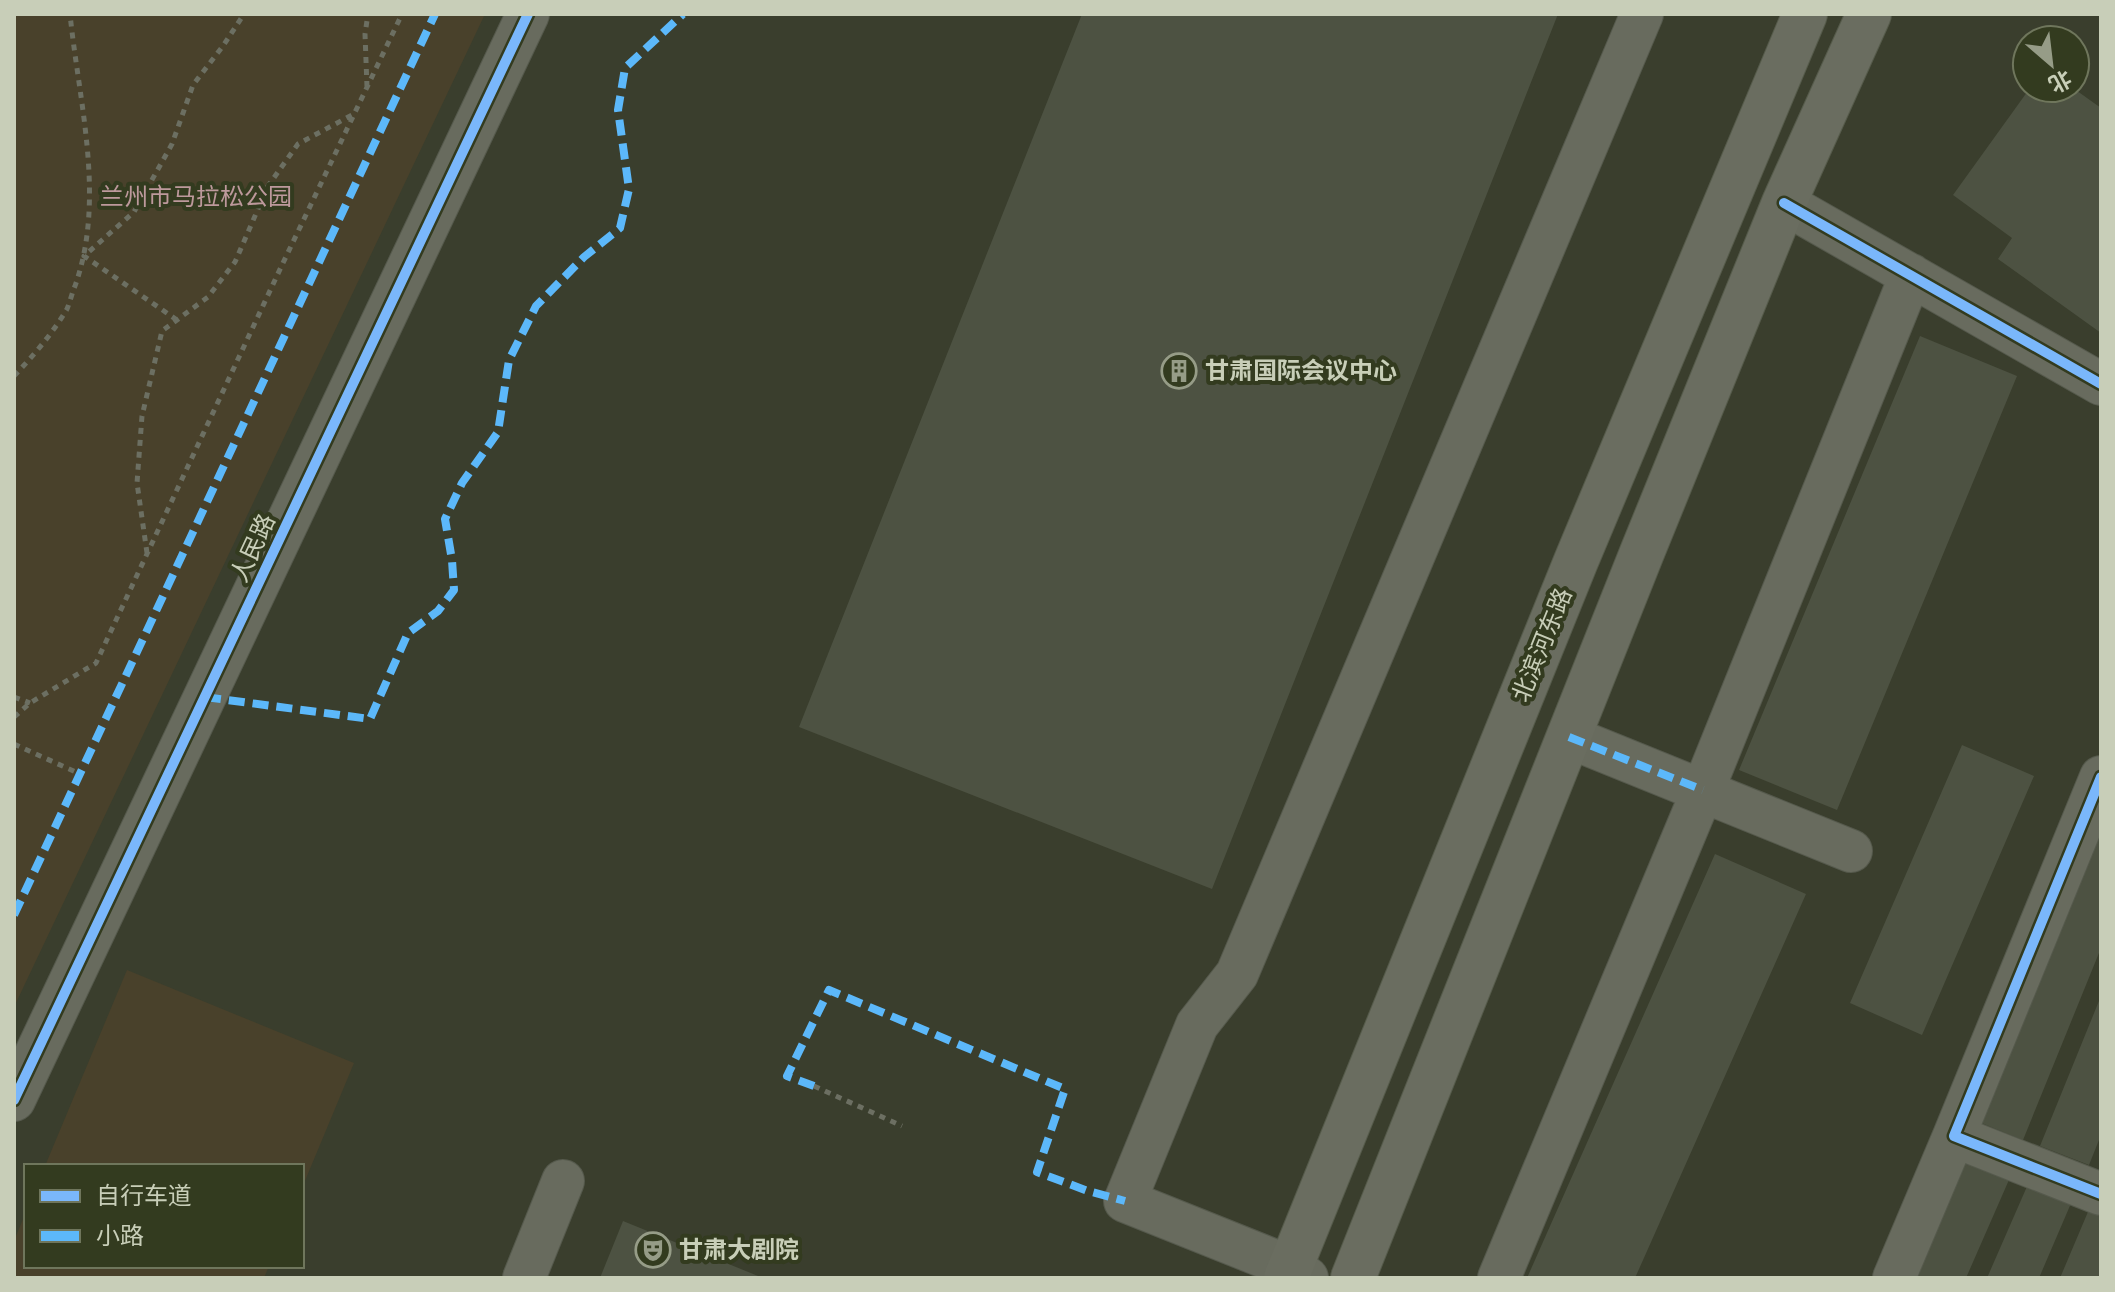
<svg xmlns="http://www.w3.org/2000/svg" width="2115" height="1292" font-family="Poppins,'Noto Sans SC',sans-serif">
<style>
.green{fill:#49412b}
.building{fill:#4d5242}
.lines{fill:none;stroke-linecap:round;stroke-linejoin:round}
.minor-casing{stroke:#565a4d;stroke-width:44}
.major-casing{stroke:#565b4b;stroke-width:46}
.path{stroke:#6c6f62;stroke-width:5;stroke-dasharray:6 6;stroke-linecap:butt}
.minor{stroke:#686b5e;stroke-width:42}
.major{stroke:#6a6d60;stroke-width:44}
.quiet{stroke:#5cb8fa;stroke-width:8;stroke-dasharray:16 8;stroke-linecap:butt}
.cycleway-casing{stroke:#333b1f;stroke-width:15}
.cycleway{stroke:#7ab7fb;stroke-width:10}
.labels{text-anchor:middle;stroke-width:8;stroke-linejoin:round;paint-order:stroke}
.park-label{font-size:24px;fill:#bd999c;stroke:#333b1f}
.poi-label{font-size:24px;font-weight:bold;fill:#c8ceb8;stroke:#333b1f;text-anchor:start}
.street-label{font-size:24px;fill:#c8ceb8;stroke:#333b1f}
</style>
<rect width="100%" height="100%" fill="#3a3e2d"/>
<path class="green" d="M14 14H485L14 1007Z
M127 970 354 1063 302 1188V1166H45Z
M26 1212V1266H269L264 1278H14V1241Z"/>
<path class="building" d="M1082 14H1558L1212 889 799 727Z
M2030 88H2073L2101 108V333L1998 259 2012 238 1953 195Z
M1920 336 2017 376 1837 810 1739 770Z
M1962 745 2034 776 1922 1035 1850 1003Z
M2092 831 2101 835V948L2023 1140 1974 1120Z
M1715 854 1806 894 1635 1278H1527Z
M2101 996V1135L2089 1165 2040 1146Z
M1968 1155 2012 1173 1966 1278H1914Z
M2032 1175 2075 1194 2039 1278H1987Z
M2093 1200 2101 1203V1278H2060Z
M623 1221 763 1278H600Z"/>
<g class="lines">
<defs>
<path id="minor" d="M1784 203 2101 384
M1569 737 1851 851
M2101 777 1954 1136 2101 1194
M14 1100 528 14
M524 1278 563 1181
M1307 1278 1290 1267 1125 1201 1197 1025 1237 974 1642 14
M1499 1278 1703 790 1911 275
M1894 1278 1954 1136"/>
<path id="major" d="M1286 1278 1576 561 1805 14
M1353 1278 1641 555 1784 203 1869 14"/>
</defs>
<use href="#minor" class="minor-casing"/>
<use href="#major" class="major-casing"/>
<path class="path" d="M367 87 365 34 368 14
M177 320 84 256 134 212 172 144 193 85 223 46 244 14
M14 376C33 356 53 333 67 309 70 302 72 293 75 286 106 199 79 103 70 14
M147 553 137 483 142 416 162 331 208 297 235 262 268 186 298 144 352 115
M14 697 30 703
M14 717 30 703 96 663 282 265 402 14
M14 744 80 774
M814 1086 902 1126"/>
<use href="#minor" class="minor"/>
<use href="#major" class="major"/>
<path class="quiet" d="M205 697 370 719 408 633 438 611 454 590 452 560 445 519 462 483 498 432 509 360 536 306 584 257 620 228 629 189 618 110 625 68 683 14
M1569 737 1703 790
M14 915 435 14
M814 1086 787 1076 829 990 1065 1089 1037 1172 1088 1191 1125 1201"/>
<defs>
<path id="cycleway" d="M1784 203 2101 384
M2101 777 1954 1136 2101 1194
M14 1100 528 14"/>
</defs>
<use href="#cycleway" class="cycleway-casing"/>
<use href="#cycleway" class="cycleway"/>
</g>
<defs>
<symbol id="building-ring" viewBox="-11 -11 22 22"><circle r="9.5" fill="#333b1f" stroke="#969c87" stroke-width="1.5"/><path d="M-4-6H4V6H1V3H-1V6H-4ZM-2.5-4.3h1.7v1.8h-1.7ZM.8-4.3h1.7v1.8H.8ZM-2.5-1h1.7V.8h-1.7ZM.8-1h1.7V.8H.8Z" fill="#969c87"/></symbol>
<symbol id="theatre-ring" viewBox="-11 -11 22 22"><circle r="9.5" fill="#333b1f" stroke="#969c87" stroke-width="1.5"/><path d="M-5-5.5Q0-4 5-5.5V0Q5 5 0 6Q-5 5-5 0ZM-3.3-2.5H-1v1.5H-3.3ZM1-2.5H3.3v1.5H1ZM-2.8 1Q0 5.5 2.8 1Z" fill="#969c87"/></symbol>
</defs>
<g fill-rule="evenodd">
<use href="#building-ring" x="1159" y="351" width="40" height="40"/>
<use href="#theatre-ring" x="633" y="1230" width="40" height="40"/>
</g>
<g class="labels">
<g class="park-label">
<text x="196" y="205">兰州市马拉松公园</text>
</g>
<g class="poi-label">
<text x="1205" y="379">甘肃国际会议中心</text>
<text x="679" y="1258">甘肃大剧院</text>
</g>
<g class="street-label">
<text transform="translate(253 548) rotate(-65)" y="8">人民路</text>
<text transform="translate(1542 645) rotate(-68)" y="8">北滨河东路</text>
</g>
</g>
<rect width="2115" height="1292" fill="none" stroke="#c8ceb8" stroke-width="32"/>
<rect x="24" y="1164" width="280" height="104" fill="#333b1f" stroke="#6f765c" stroke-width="2"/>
<rect x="40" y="1190" width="40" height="12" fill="#7ab7fb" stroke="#6f765c" stroke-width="2"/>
<text x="96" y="1204" font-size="24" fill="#c8ceb8">自行车道</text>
<rect x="40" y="1230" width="40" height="12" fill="#5cb8fa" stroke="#6f765c" stroke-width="2"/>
<text x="96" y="1244" font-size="24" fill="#c8ceb8">小路</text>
<g transform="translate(2051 64) rotate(152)"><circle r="38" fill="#333b1f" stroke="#6f765c" stroke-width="2"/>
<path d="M0-6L14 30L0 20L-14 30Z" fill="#969c87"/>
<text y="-12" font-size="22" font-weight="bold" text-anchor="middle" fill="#c8ceb8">北</text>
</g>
</svg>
